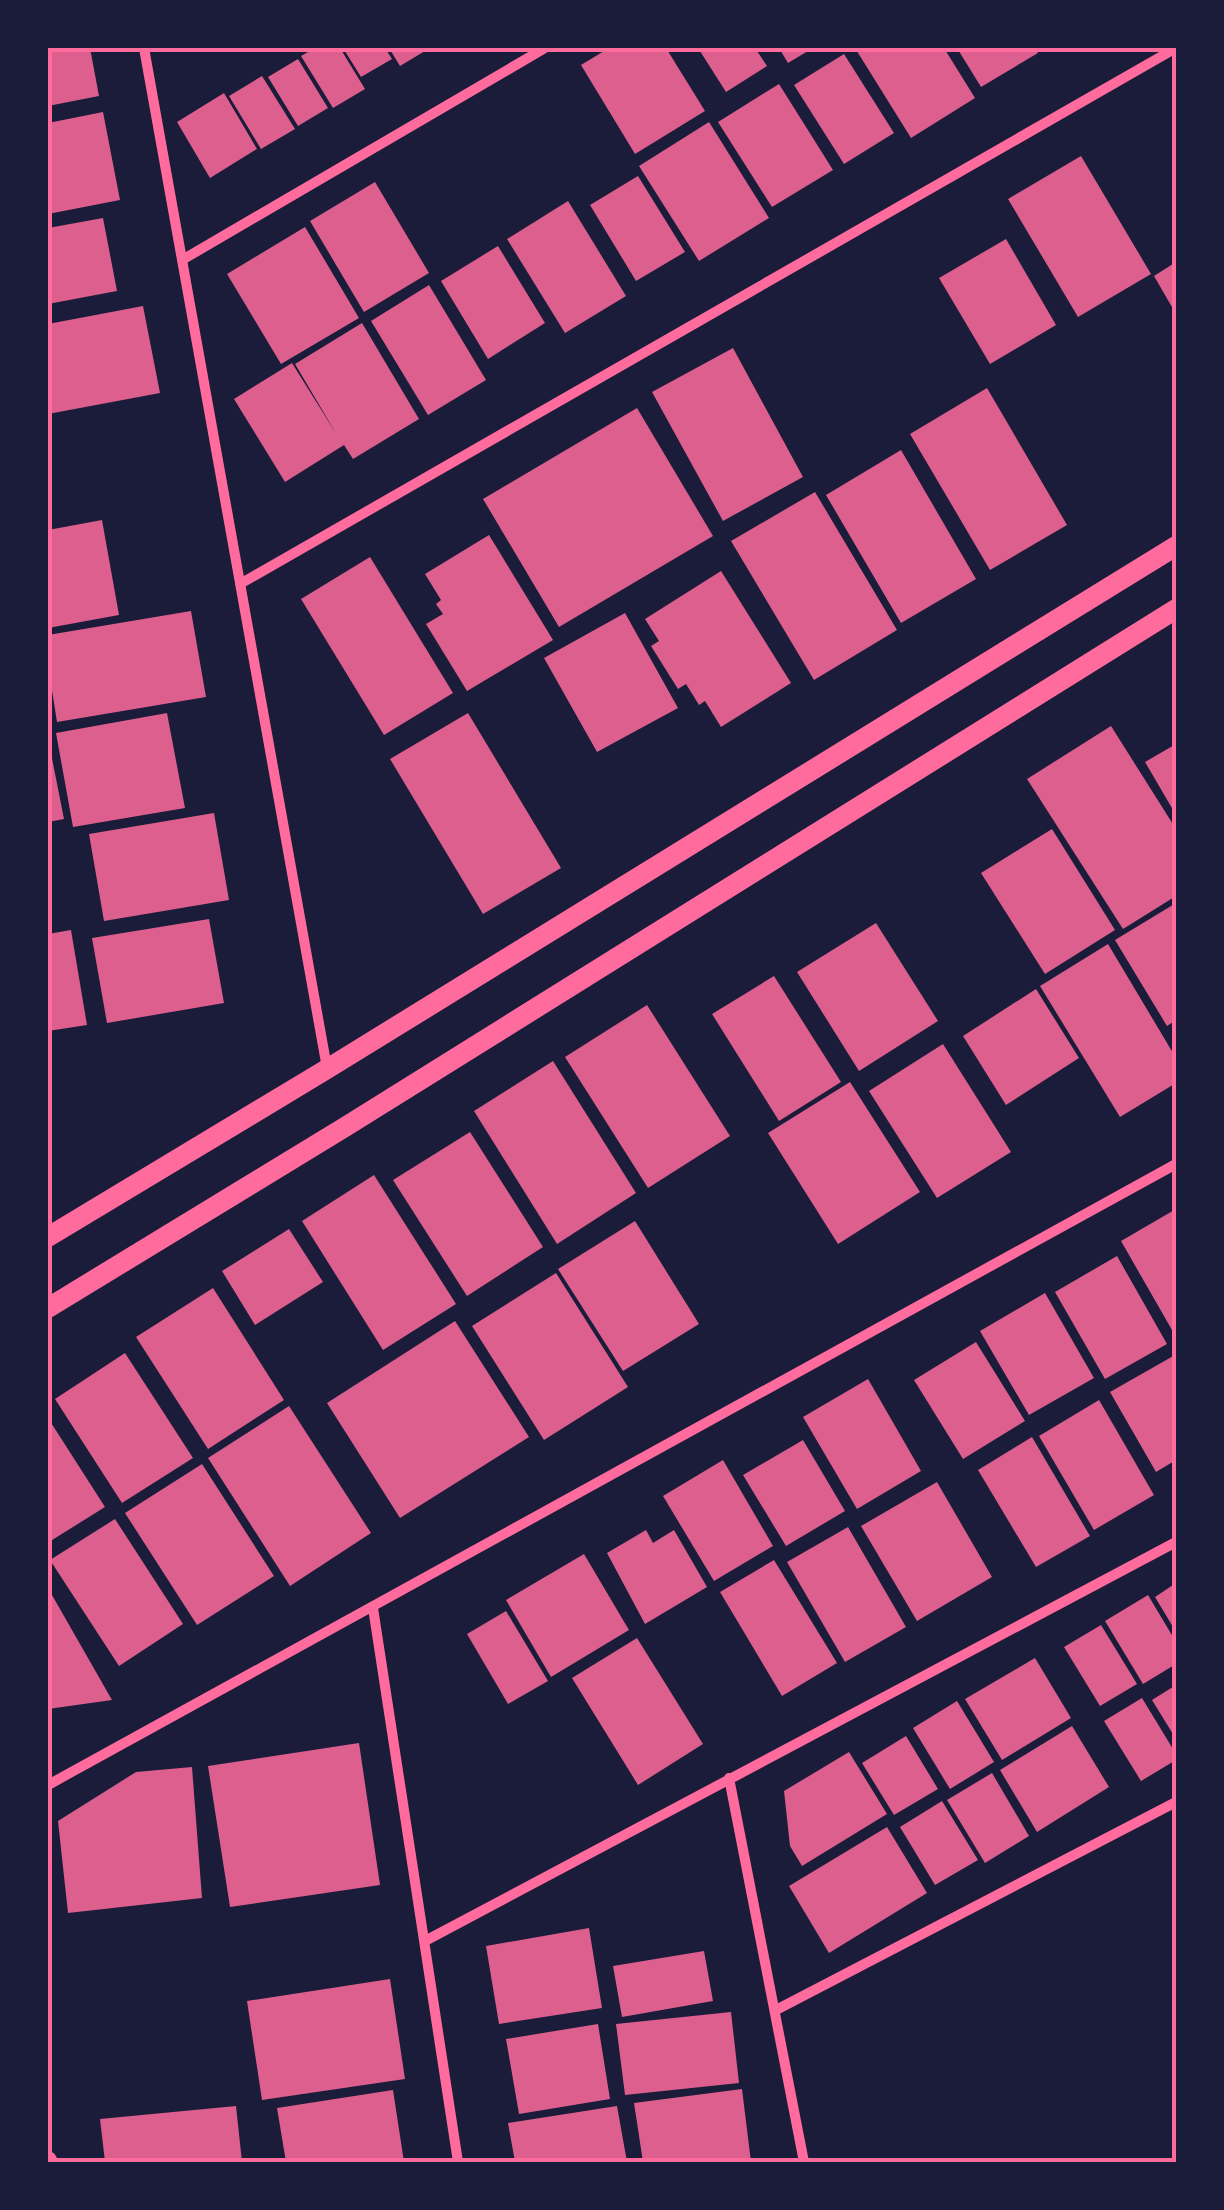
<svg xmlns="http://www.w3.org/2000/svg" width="1224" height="2210" font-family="'Archivo Narrow',sans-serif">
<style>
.building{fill:#dd5f8e}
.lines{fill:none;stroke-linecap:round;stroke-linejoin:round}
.minor{stroke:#ff6b9d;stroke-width:10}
.tertiary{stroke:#ff6b9d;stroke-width:18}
.secondary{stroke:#ff6b9d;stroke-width:20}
.neatline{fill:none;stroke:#ff6b9d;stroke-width:4}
</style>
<rect width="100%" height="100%" fill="#1b1b3a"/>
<path class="building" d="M48 48H90L99 96 48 106Z
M315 48H340L365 89 333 108 301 56Z
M343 48H385L392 59 361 77Z
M389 48H430L400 66Z
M609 48H666L705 111 635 154 581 65Z
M698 48H755L767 66 726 92Z
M779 48H813L788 63Z
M855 48H944L975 98 911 138Z
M957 48H1034L1038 53 981 87Z
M844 54 894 133 844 164 794 85Z
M298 59 328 108 298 126 268 77Z
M262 76 295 129 261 149 229 96Z
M779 84 833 170 772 207 718 122Z
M224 93 257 149 210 178 177 122Z
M103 112 120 200 48 214V123Z
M709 122 769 218 699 261 639 166Z
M1081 156 1151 274 1078 317 1008 199Z
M638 176 685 252 636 281 590 205Z
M375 182 429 273 364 312 310 221Z
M568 201 626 296 565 333 507 239Z
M103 218 117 291 48 304V228Z
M305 227 359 318 281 364 227 274Z
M1006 239 1056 325 990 364 939 278Z
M498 246 545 323 488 359 441 281Z
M1176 262V314L1154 276Z
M429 285 486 380 428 415 371 321Z
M143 306 160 393 48 414V324Z
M362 323 419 419 353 459 344 445 285 482 234 399 292 363 337 435 295 364Z
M733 348 803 477 723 521 652 392Z
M987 388 1067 525 990 570 910 434Z
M637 408 713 536 559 627 483 499Z
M901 450 976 579 901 623 826 495Z
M815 492 897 630 814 680 731 541Z
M102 520 119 615 48 628V530Z
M489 535 553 640 467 691 426 624 443 614 436 604 441 600 425 574Z
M370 557 453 693 384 735 301 599Z
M721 571 791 683 721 727 705 701 699 705 686 684 678 689 651 646 659 641 645 619Z
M191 611 206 697 57 722 48 665V635Z
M625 613 678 708 597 752 544 658Z
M167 713 185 808 73 827 56 733Z
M468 713 561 868 483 914 390 759Z
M1111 726 1176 829V896L1123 929 1027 779Z
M48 738 64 819 48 822Z
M1176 744V815L1145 762Z
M214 813 229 900 104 921 89 834Z
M1052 829 1115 930 1045 974 981 873Z
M1176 903V1020L1167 1026 1115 940Z
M209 919 224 1003 107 1023 92 938Z
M876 923 938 1021 859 1071 797 972Z
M71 930 87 1025 48 1031V934Z
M1108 944 1176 1058V1083L1120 1117 1040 986Z
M774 976 841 1082 779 1121 712 1014Z
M1036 989 1079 1058 1006 1105 963 1036Z
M647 1005 730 1136 648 1188 565 1057Z
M943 1044 1011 1152 937 1198 869 1091Z
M553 1061 636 1193 557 1244 474 1111Z
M850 1082 920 1192 838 1244 768 1133Z
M470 1132 543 1247 467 1296 393 1180Z
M374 1175 456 1304 383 1350 302 1221Z
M1176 1209V1337L1121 1241Z
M635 1221 699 1324 623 1371 558 1269Z
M289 1229 323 1282 255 1325 222 1271Z
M1117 1256 1167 1344 1105 1379 1055 1292Z
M556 1273 628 1387 544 1440 472 1326Z
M213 1288 284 1400 208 1449 136 1337Z
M1045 1293 1094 1378 1029 1415 980 1331Z
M455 1321 529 1437 400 1518 327 1403Z
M976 1342 1025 1421 963 1459 914 1380Z
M125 1353 193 1458 122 1503 55 1399Z
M1175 1355 1176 1460 1156 1472 1110 1392Z
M868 1379 921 1471 857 1509 803 1417Z
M1099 1400 1154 1495 1094 1530 1039 1436Z
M289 1406 371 1533 290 1586 208 1458Z
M48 1418 105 1507 49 1542 48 1540Z
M1032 1437 1090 1536 1036 1567 978 1470Z
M803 1440 845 1511 786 1546 743 1475Z
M723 1460 773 1546 714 1581 663 1496Z
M202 1464 274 1576 197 1625 125 1513Z
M937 1482 992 1577 917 1621 861 1526Z
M115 1519 183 1624 119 1666 50 1560Z
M848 1527 906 1627 845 1662 787 1562Z
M646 1530 653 1543 674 1530 707 1587 645 1624 607 1553Z
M584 1554 629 1630 551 1677 506 1600Z
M774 1560 837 1663 782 1696 720 1592Z
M1176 1583V1632L1155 1597Z
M48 1588 112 1700 48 1709Z
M1148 1595 1176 1642V1664L1143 1684 1105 1621Z
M506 1611 548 1681 508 1704 467 1634Z
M1101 1625 1137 1684 1100 1706 1064 1647Z
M637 1638 703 1744 638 1785 572 1678Z
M1035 1658 1071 1718 1002 1760 965 1699Z
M1176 1685V1739L1152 1700Z
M1142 1698 1176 1754V1760L1141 1781 1104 1721Z
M957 1701 994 1762 950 1789 913 1728Z
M1072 1726 1109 1787 1037 1832 1000 1770Z
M906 1736 938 1789 894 1815 862 1763Z
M359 1743 380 1885 230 1907 208 1766Z
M849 1752 887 1814 802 1866 790 1846 784 1791Z
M192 1767 202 1898 68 1913 58 1821 136 1772Z
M992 1773 1029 1836 985 1863 947 1800Z
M942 1801 978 1860 935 1885 900 1827Z
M887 1827 927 1893 829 1953 789 1886Z
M589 1928 602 2008 499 2024 486 1946Z
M704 1951 713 2001 622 2017 613 1966Z
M390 1979 405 2079 262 2100 247 2001Z
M731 2012 739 2083 625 2095 616 2024Z
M598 2024 610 2099 519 2114 506 2039Z
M742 2089 751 2162H643L634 2103Z
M393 2090 404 2162H286L277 2108Z
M236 2106 242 2162H105L100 2119Z
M617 2106 627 2162H515L508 2123Z"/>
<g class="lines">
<path class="minor" d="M144 48 327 1068
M182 260 545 48
M240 584 1176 48
M373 1608 458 2162
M729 1778 804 2162
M48 1785 1176 1164
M425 1941 1176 1542
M776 2010 1176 1802"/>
<path class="tertiary" d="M48 2160V2162"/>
<path class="secondary" d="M48 1237 327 1069 1176 546
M48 1308 345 1127 1176 609"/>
</g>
<rect width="1224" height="2210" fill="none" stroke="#1b1b3a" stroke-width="100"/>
<rect x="50" y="50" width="1124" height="2110" class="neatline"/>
</svg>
